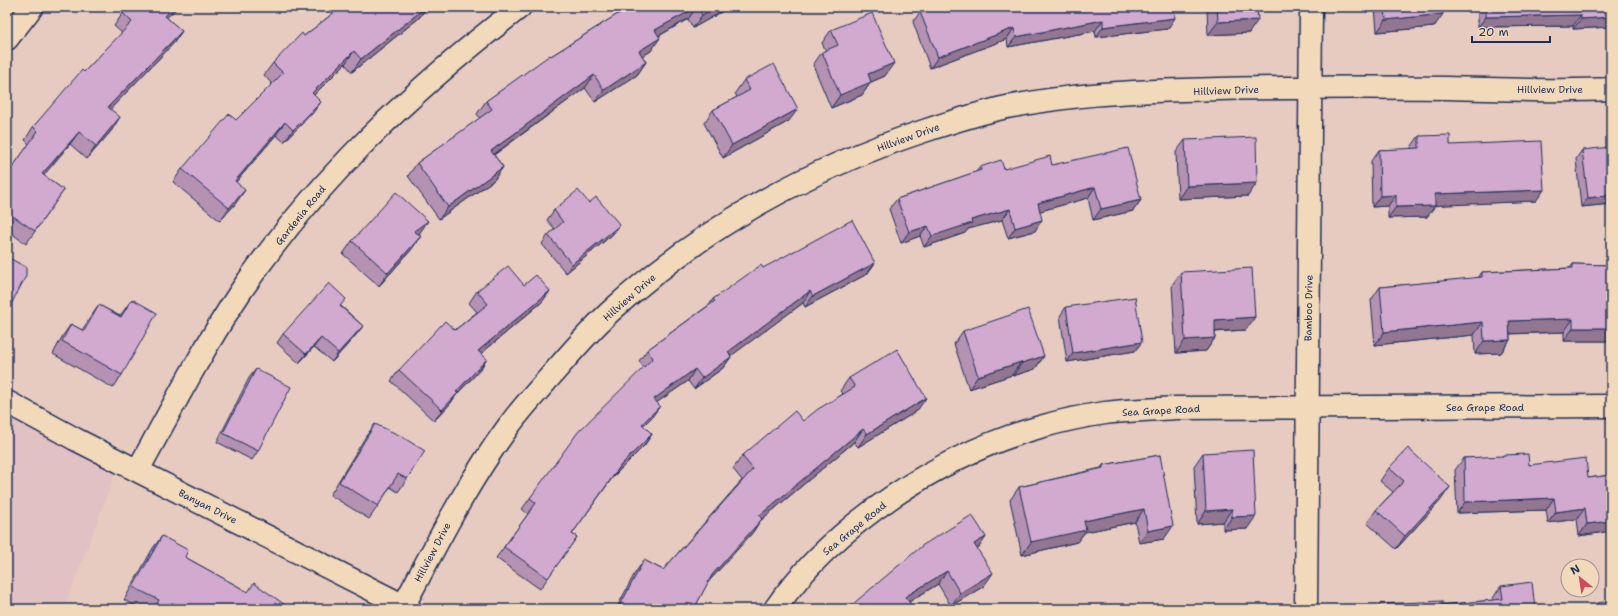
<svg xmlns="http://www.w3.org/2000/svg" width="1618" height="616" font-family="'Shantell Sans',sans-serif">
<style>
.built{fill:#e1c1c4}
.lines{fill:none;stroke-linecap:round;stroke-linejoin:round}
.minor-casing{stroke:#1b2f5e;stroke-width:25}
.tertiary-casing{stroke:#1b2f5e;stroke-width:25}
.minor{stroke:#f2d9ba;stroke-width:22}
.tertiary{stroke:#f2d9ba;stroke-width:22}
.wall{fill:#b591b2;stroke:#1b2f5e}
.shaded-wall{fill:#937691;stroke:#1b2f5e}
.building{fill:#d2a9cf;stroke:#1b2f5e}
.labels{text-anchor:middle;stroke-width:3;stroke-linejoin:round;paint-order:stroke}
.street-label{font-size:10px;fill:#1b2f5e;stroke:#f2d9ba}
</style>
<rect width="100%" height="100%" fill="#e8cbc0"/>
<filter id="ink" filterUnits="userSpaceOnUse"><feTurbulence type="fractalNoise" baseFrequency=".025" numOctaves="2"/><feDisplacementMap in="SourceGraphic" scale="8" xChannelSelector="R" yChannelSelector="G"/><feConvolveMatrix kernelMatrix="1 2 1 2 8 2 1 2 1" color-interpolation-filters="sRGB"/></filter>
<g filter="url(#ink)">
<path class="built" d="M7 407 117 469 64 609H7Z"/>
<g class="lines">
<defs>
<path id="minor" d="M7 402 75 439 410 609
M138 470C171 410 203 348 241 291 316 180 415 88 520 7
M404 605C436 545 467 483 508 427 520 410 535 394 549 378 569 355 589 331 612 310 704 227 806 170 924 131 951 122 979 113 1007 107 1048 99 1091 94 1134 92 1238 87 1343 87 1447 88 1501 89 1557 92 1611 89
M775 609C833 525 942 454 1040 427 1061 421 1084 416 1105 413 1128 410 1152 410 1175 408L1611 406
M1306 609 1311 7"/>
<path id="tertiary" d="M7 39 32 7"/>
</defs>
<use href="#minor" class="minor-casing"/>
<use href="#tertiary" class="tertiary-casing"/>
<use href="#minor" class="minor"/>
<use href="#tertiary" class="tertiary"/>
</g>
<path class="wall" d="M341 7H427L419 18 352 72 345 64 314 95 312 114 284 142 276 135 236 182V203L220 221 173 182 182 169 236 120 272 84 264 75 273 63 304 36Z
M629 7H730L693 28 688 19 659 36 651 51 642 56 646 62 637 75 595 102 585 88 494 155 503 167 494 180 439 219 408 176 417 163 480 118 477 114 486 101 551 56Z
M1174 7 1168 29 1096 37 1095 31 1008 47 1007 39 930 68 913 22 920 12Z
M1207 7H1257L1249 33 1208 35Z
M1375 7H1443L1434 27 1377 32Z
M1478 7H1611V27L1573 29V26L1478 27Z
M123 13 167 18 182 31 173 44 110 109 112 130 87 159 70 144 43 175 64 190 26 244 7 230V175L29 144 25 140 33 127 84 72 122 33 114 26Z
M831 30 885 76 871 82 862 95 831 108 813 65 822 52 826 51 822 43Z
M744 80 789 121 723 158 704 123 713 110 737 97 735 93Z
M1419 136 1450 145 1536 201 1435 205 1427 217 1388 218V206L1372 207 1371 161 1379 150 1411 149V147Z
M1185 140 1248 196 1178 199 1176 152Z
M1582 150 1611 204 1581 207 1576 159Z
M1052 165 1141 200 1133 211 1093 220 1088 198 1040 211 1035 231 1008 238 1002 220 968 229 965 233 924 247 920 236 901 243 889 209 897 199 976 172 980 167 1004 169Z
M554 210 613 234 566 273 542 244 548 235 555 229 547 220Z
M418 234 412 249 379 286 343 254 352 241 419 234Z
M875 263 867 274 805 307 803 303 730 356 731 357 723 368 694 389 688 381 657 402 652 417 643 426 652 434 644 446 613 477 572 534 577 537 540 589 496 558 528 514 522 509 530 498 644 368 639 361 647 350 709 305 713 299 763 268Z
M1573 264 1611 265V341H1564V332L1510 334V340L1501 353 1475 354 1474 335 1375 345 1371 300 1380 287 1478 278 1482 272 1570 268Z
M1181 272 1246 330 1215 332V338L1206 351 1176 353 1172 285Z
M524 285 550 291 542 302 481 354 487 359 479 371 457 394 450 404 434 421 391 381 399 370 455 330 477 312 469 303 477 291Z
M132 299 122 375 113 388 53 354 62 337 71 324 82 330 90 318 99 305 120 316Z
M341 306 363 326 356 335 332 362 314 347 299 363 277 343 283 334Z
M1066 307 1135 351 1067 362 1060 316Z
M963 331 1044 356 1035 369 1013 376 1012 375 969 389 954 344Z
M256 369 258 451 252 460 217 442 249 378Z
M849 378 917 411 858 447 854 442 760 521 753 532 708 582 694 609H616L635 573 644 560 663 570 742 480 733 469 742 456 803 421 843 394 840 391Z
M375 424 407 479 398 492 390 487 378 506 369 519 330 495 366 436Z
M1203 453 1247 529 1223 530V522L1197 524 1194 466Z
M1160 455 1164 539 1139 543 1135 522 1085 532 1077 542 1022 555 1010 500 1019 487 1101 468 1103 465Z
M1503 455 1529 465 1588 478 1611 475V531L1579 536 1577 519 1548 523 1546 510 1457 513 1455 470 1464 458 1501 457Z
M1389 468 1441 500 1396 549 1367 523 1376 510 1393 492 1380 481Z
M162 536 185 557 248 592 291 609H142L124 600 153 548Z
M986 537 977 549 984 586 951 606 938 584 909 602 847 609Z
M1501 586 1535 609H1376L1379 604 1442 605 1493 600V598Z
M1597 603 1611 609H1593Z"/>
<path class="shaded-wall" d="M174 7H178L156 28 165 16Z
M426 7H427L419 18 352 72 361 59Z
M697 7 688 19 646 43 655 30Z
M715 7H730L693 28 702 15Z
M1443 14 1434 27 1377 32 1386 20Z
M1581 15 1573 26 1478 27 1486 17Z
M1611 17V27L1573 29 1581 19Z
M1175 18 1168 29 1096 37 1103 27Z
M1103 20 1095 31 1008 47 1016 37Z
M1258 20 1249 33 1208 35 1218 22Z
M1014 28 1007 39 930 68 938 57Z
M182 31 173 44 100 120 108 107Z
M660 38 651 51 630 64 639 51Z
M354 51 345 64 303 106 312 93Z
M646 62 637 75 595 102 604 90Z
M894 63 885 76 871 82 862 95 831 108 840 95 868 74Z
M594 75 585 88 482 163 491 151Z
M321 102 312 114 284 142 293 130Z
M798 109 789 121 723 158 732 145Z
M120 117 112 130 87 159 96 146Z
M285 122 276 135 226 194 235 181Z
M79 132 70 144 34 187 42 174Z
M503 167 494 180 439 219 448 207Z
M1257 183 1248 196 1178 199 1187 186Z
M1095 187 1088 198 1030 214 1038 203Z
M245 190 236 203 220 221 229 208Z
M1544 190 1536 201 1427 206 1435 194Z
M1396 195 1388 206 1372 207 1380 196Z
M1611 195V204L1581 207 1588 198Z
M1141 200 1133 211 1093 220 1101 209Z
M1435 206 1427 217 1388 218 1396 207Z
M1010 209 1002 220 968 229 965 233 924 247 932 236 971 220Z
M1042 220 1035 231 1008 238 1015 228Z
M428 221 419 234 405 244 414 231Z
M620 225 613 234 566 273 572 264Z
M928 226 920 236 901 243 909 232Z
M421 236 412 249 379 286 388 273Z
M875 263 867 274 805 307 813 296Z
M550 291 542 302 470 363 478 351Z
M810 291 803 303 720 364 728 352Z
M1255 317 1246 330 1206 332 1215 320Z
M1573 319 1564 332 1500 334 1509 321Z
M1483 322 1474 335 1375 345 1384 332Z
M363 326 356 335 332 362 338 353Z
M1573 328H1611V341H1564Z
M321 338 314 347 299 363 306 354Z
M1215 338 1206 351 1176 353 1185 340Z
M1510 340 1501 353 1475 354 1484 341Z
M1142 342 1135 351 1067 362 1073 353Z
M1044 356 1035 369 1013 376 1022 363Z
M731 357 723 368 694 389 702 378Z
M487 359 479 371 457 394 450 404 434 421 456 392Z
M1021 362 1012 375 969 389 978 376Z
M695 369 688 381 646 410 654 399Z
M926 398 917 411 858 447 867 434Z
M660 406 652 417 634 435 642 424Z
M863 429 854 442 760 521 753 532 703 588 712 575 759 516Z
M652 434 644 446 613 477 621 465Z
M1450 487 1441 500 1396 549 1405 536Z
M1554 498 1546 510 1457 513 1465 502Z
M1585 508 1577 519 1548 523 1556 512Z
M1144 509 1135 522 1085 532 1077 542 1022 555 1031 542 1084 521Z
M1232 509 1223 522 1197 524 1206 511Z
M1256 516 1247 529 1223 530 1232 517Z
M1611 521V531L1579 536 1587 524Z
M1173 526 1164 539 1139 543 1148 531Z
M986 537 977 550 974 544Z
M947 571 938 584 897 609 905 597Z
M993 573 984 586 951 606 960 593Z"/>
<path class="building" d="M129 7H174L165 16 182 31 108 107 120 117 96 146 79 132 42 174 64 190 35 231 7 212V175L38 131 33 127 82 70 84 72 132 22 123 13Z
M341 7H426L361 59 354 51 312 93 321 102 293 130 285 122 235 181 245 190 229 208 182 169 229 114 236 120 283 73 273 63 302 33 304 36Z
M629 7H697L655 30 660 38 639 51 646 62 604 90 594 75 491 151 503 167 448 207 417 163 492 109 486 101 550 55 551 56Z
M698 7H715L702 15Z
M933 7H1174L1175 18 1103 27V20L1016 37 1014 28 938 57 920 12Z
M1217 7H1257L1258 20 1218 22Z
M1385 7H1443V14L1386 20Z
M1486 7H1611V17L1581 19V15L1486 17Z
M872 13 894 63 868 74 871 82 840 95 822 52 838 45 831 30Z
M774 64 798 109 732 145 713 110 750 90 744 80Z
M1450 135V145L1541 141 1544 190 1435 194V206L1396 207V195L1380 196 1379 150 1419 148V136Z
M1256 137 1257 183 1187 186 1185 140Z
M1611 147V195L1588 198 1582 150Z
M1128 148 1141 200 1101 209 1095 187 1038 203 1042 220 1015 228 1010 209 971 220 972 223 932 236 928 226 909 232 897 199 981 170 980 167 1001 160 1004 169 1050 156 1052 165Z
M578 190 589 203 596 197 620 225 572 264 548 235 563 222 554 210Z
M396 192 428 221 414 231 421 236 388 273 352 241Z
M852 220 875 263 813 296 810 291 728 352 731 357 702 378 695 369 654 399 660 406 642 424 652 434 621 465 572 534 577 537 548 578 504 547 536 503 530 498 578 432 653 358 647 350 715 301 713 299 761 265 763 268Z
M7 257 26 267V276L7 312Z
M1573 264 1611 265V328H1573V319L1509 321 1510 340 1484 341 1483 322 1384 332 1380 287 1482 277V272L1573 268Z
M508 266 524 285 536 275 550 291 478 351 487 359 456 392 458 393 442 410 399 370 445 321 455 330 488 304 477 291Z
M1252 268 1255 317 1215 320V338L1185 340 1181 272Z
M329 283 346 299 340 306 363 326 338 353 321 338 306 354 283 334Z
M1135 297 1142 342 1073 353 1066 307Z
M132 299 157 313 122 375 62 341 71 324 84 331 99 305 121 317Z
M1028 309 1044 356 1022 363 1021 362 978 376 963 331Z
M897 349 926 398 867 434 863 429 759 516 762 519 712 575 694 609H618L644 560 663 570 753 469 742 456 795 411 803 421 818 409 855 387 849 378Z
M256 369 291 387 258 451 223 433Z
M375 424 399 435 425 451 407 479 398 474 378 506 339 482Z
M1408 448 1450 487 1405 536 1376 510 1404 481 1389 468Z
M1253 450 1256 516 1232 517V509L1206 511 1203 453Z
M1528 454 1529 465 1586 458 1588 478 1611 475V521L1587 524 1585 508 1556 512 1554 498 1465 502 1464 458 1503 456V455Z
M1160 455 1173 526 1148 531 1144 509 1084 521 1086 530 1031 542 1019 487 1103 468V465Z
M972 515 986 537 974 544 993 573 960 593 947 571 905 597 915 609H847L923 545Z
M162 536 188 550 185 557 248 592 254 583 291 609H219L213 605 210 609H154L159 600 133 587Z
M1532 582 1535 609H1380L1379 604 1442 601V605L1503 599 1501 586Z
M1611 601V609H1598L1597 603Z
M1245 608V609H1228Z"/>
</g>
<g class="labels">
<g class="street-label">
<text x="1550" y="93">Hillview Drive</text>
<text transform="translate(1226 90) rotate(-2)" y="4">Hillview Drive</text>
<text transform="translate(908 137) rotate(-20)" y="4">Hillview Drive</text>
<text transform="translate(300 215) rotate(-51)" y="4">Gardenia Road</text>
<text transform="translate(629 297) rotate(-41)" y="4">Hillview Drive</text>
<text transform="translate(1308 308) rotate(-89)" y="4">Bamboo Drive</text>
<text x="1485" y="411">Sea Grape Road</text>
<text transform="translate(1161 410) rotate(-3)" y="4">Sea Grape Road</text>
<text transform="translate(208 506) rotate(27)" y="4">Banyan Drive</text>
<text transform="translate(854 528) rotate(-39)" y="4">Sea Grape Road</text>
<text transform="translate(432 552) rotate(-62)" y="4">Hillview Drive</text>
</g>
</g>
<rect width="1618" height="616" fill="none" stroke="#f2d9ba" stroke-width="24"/>
<rect x="12" y="12" width="1594" height="592" fill="none" stroke="#1b2f5e" stroke-width="1.5" filter="url(#ink)"/>
<g transform="translate(1580 578) rotate(330)"><circle r="19" fill="#f2d9ba" stroke="#9c9595"/>
<path d="M0-3L7 15L0 10L-7 15Z" fill="#d1495b"/>
<text y="-6" font-size="11" font-weight="bold" text-anchor="middle" fill="#1b2f5e">N</text>
</g>
<path d="M1472 36v6h78v-6" fill="none" stroke="#1b2f5e" stroke-width="2"/>
<text x="1478" y="36" font-size="12" fill="#1b2f5e" stroke="#f2d9ba" stroke-width="3" paint-order="stroke">20 m</text>
</svg>
